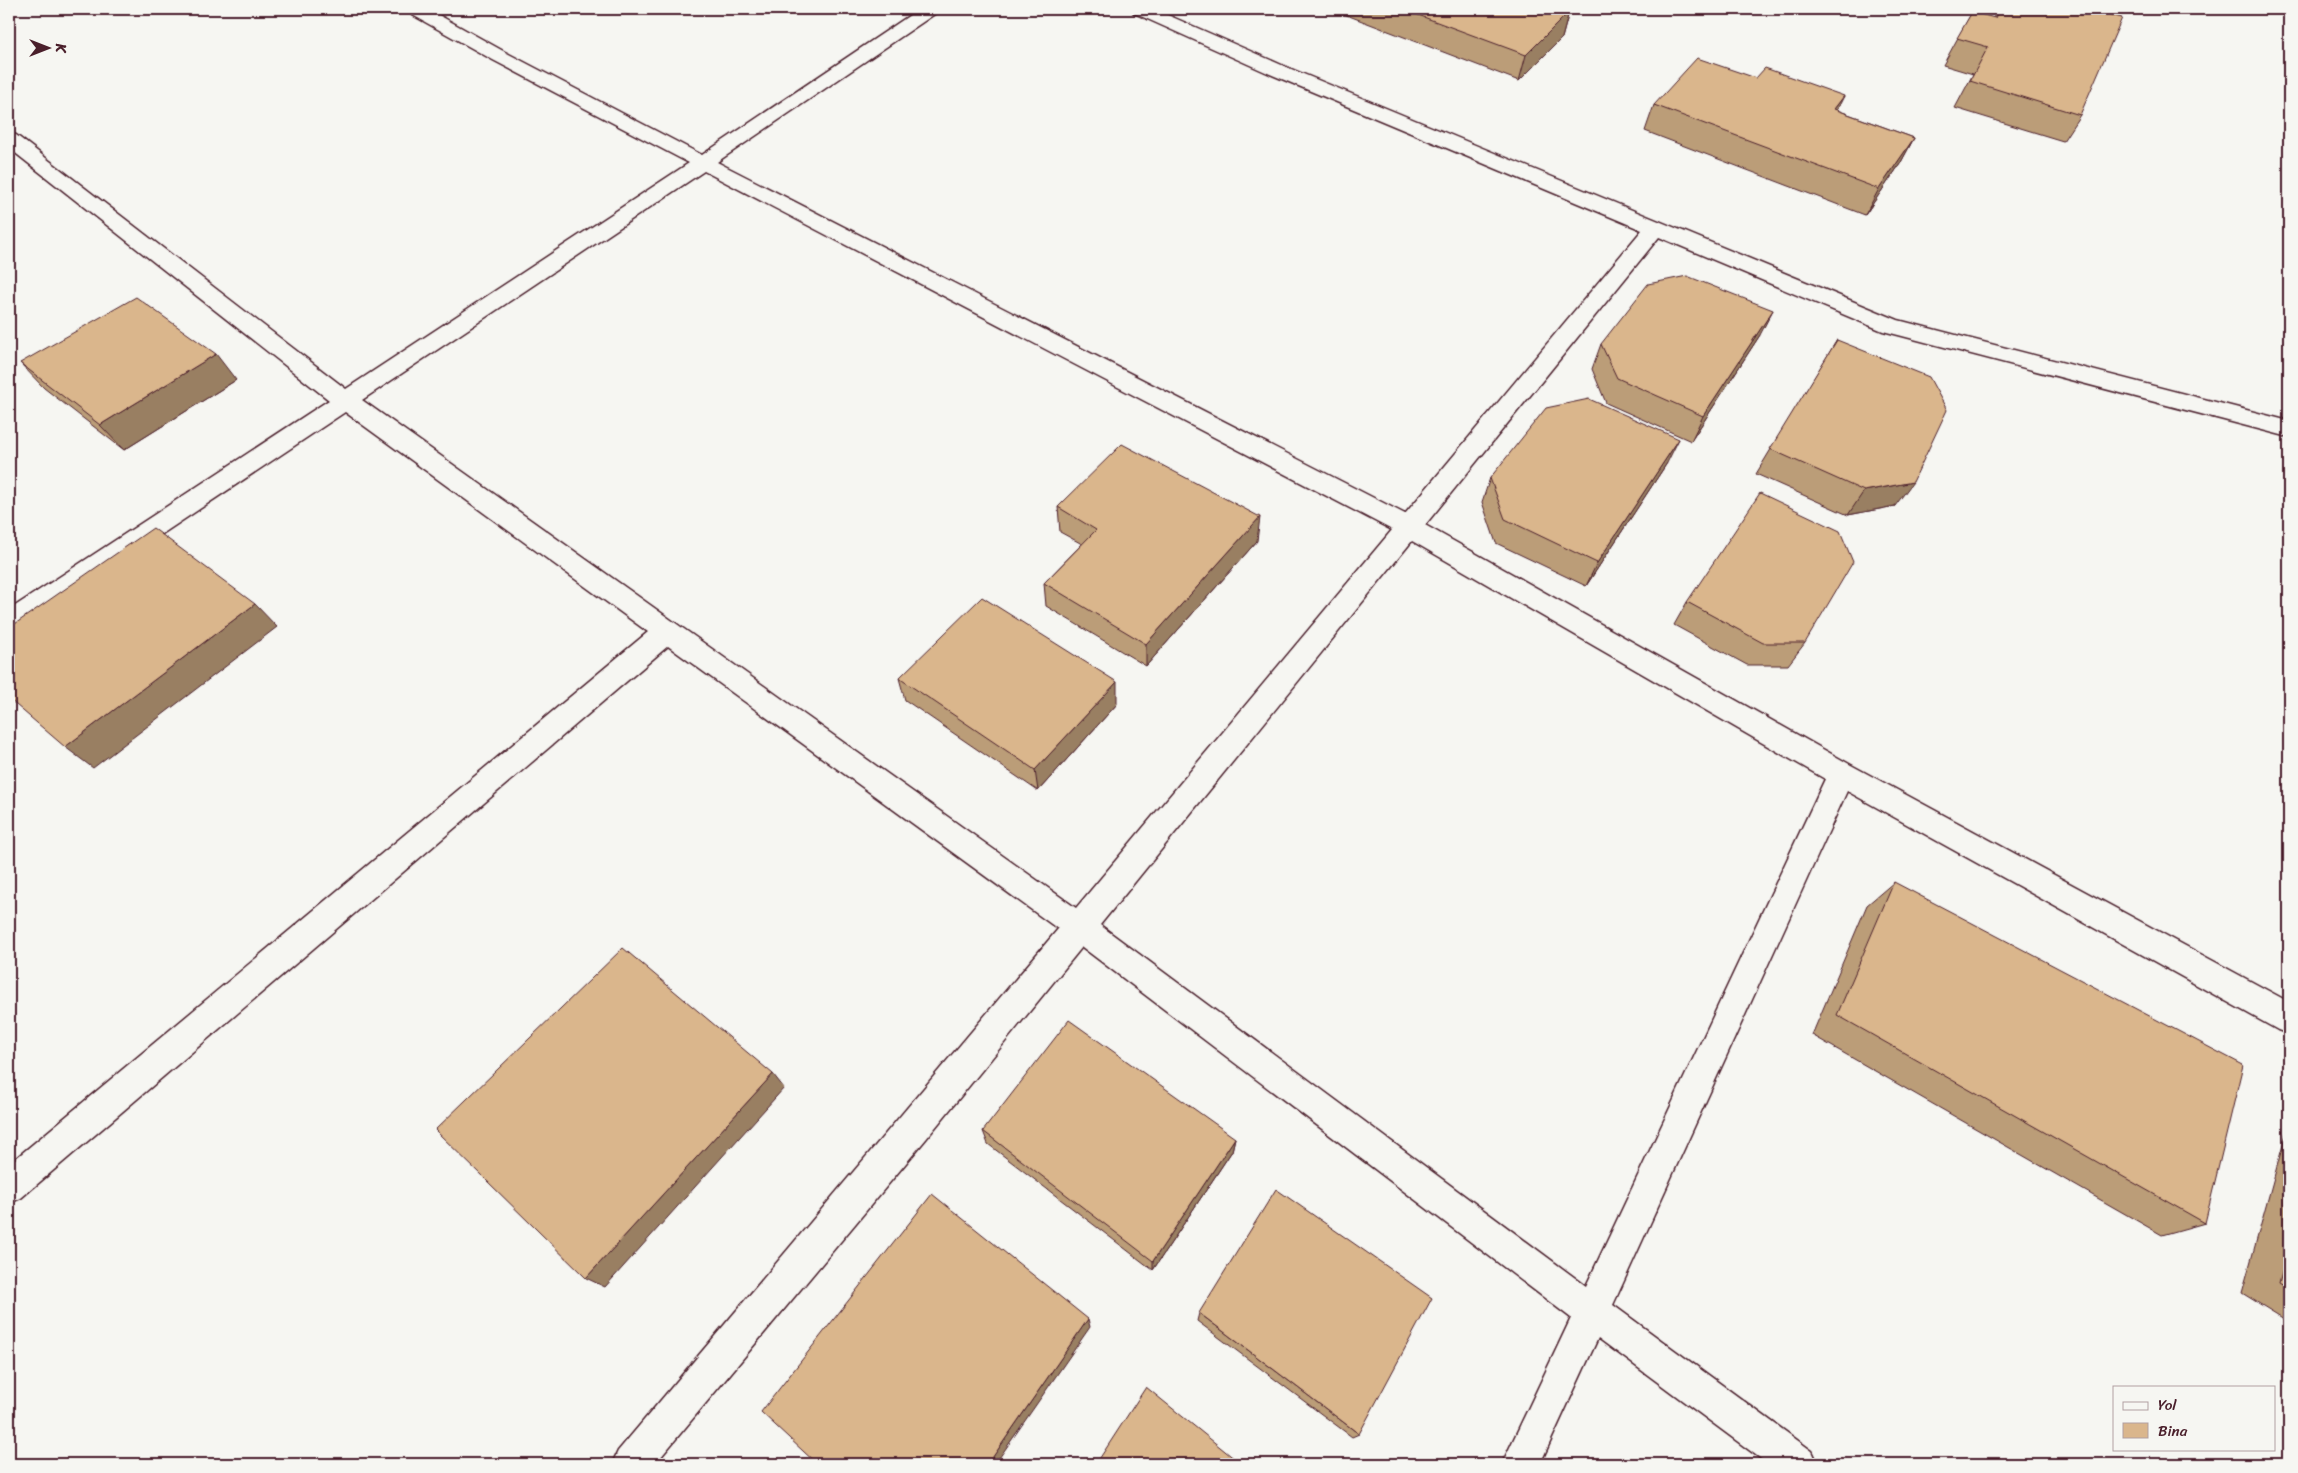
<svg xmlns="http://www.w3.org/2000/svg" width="2298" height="1473" font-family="Sriracha,sans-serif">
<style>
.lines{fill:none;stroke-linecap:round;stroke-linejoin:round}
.minor-casing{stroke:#4a1f2b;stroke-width:3}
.minor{fill:#f6f6f2;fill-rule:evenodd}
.wall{fill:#bb9d78;stroke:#4a1f2b}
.shaded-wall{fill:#997f62;stroke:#4a1f2b}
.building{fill:#dab68c;stroke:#4a1f2b}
</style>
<rect width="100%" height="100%" fill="#f6f6f2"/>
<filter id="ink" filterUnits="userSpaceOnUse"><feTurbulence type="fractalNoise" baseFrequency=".02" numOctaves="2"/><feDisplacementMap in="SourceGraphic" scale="10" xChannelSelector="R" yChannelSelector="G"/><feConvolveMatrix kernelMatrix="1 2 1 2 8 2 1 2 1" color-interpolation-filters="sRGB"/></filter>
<g filter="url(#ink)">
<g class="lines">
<defs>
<path id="minor" d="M406 9H428L505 52 702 155 919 9H939L936 13 717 162 1405 514 1642 230 1270 74 1134 13 1131 9H1154L1284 66 1898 320 2289 421V437L1883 331 1659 237 1425 525 1851 765 2289 1002V1034L2278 1030 1847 791 1613 1305 1812 1451 1818 1464H1768L1598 1338 1540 1464H1502L1571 1318 1082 947 926 1139 655 1464H612L618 1451 1058 929 668 646 21 1198 9 1203V1164L648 632 345 412 18 630 9 633V610L329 400 9 148V133L16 135 346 389 689 163 493 60 409 13ZM704 171 1392 530 1076 908 362 400ZM1412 541 1825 779 1586 1286 1100 925Z"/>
</defs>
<use href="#minor" class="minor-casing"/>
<use href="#minor" class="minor"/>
</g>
<path class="wall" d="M1336 9H1560L1569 12 1562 38 1519 81 1336 11Z
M1998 9H2089L2080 115 2063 141 1955 108 1973 74 1943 65 1972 12 1993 18Z
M1654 105 1837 110 1914 138 1900 164 1865 215 1645 131Z
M1760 335 1691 441 1606 403 1592 369 1601 344Z
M1837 340 1895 506 1848 515 1756 474Z
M20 363 236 380 124 450 44 388Z
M1667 463 1586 586 1496 543 1482 502 1490 478Z
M1058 507 1257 541 1146 666 1046 606 1044 583 1082 544 1060 532Z
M1687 602 1805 643 1788 665H1747L1674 625Z
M899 678 1117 704 1038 791 905 700Z
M1894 882 2205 1223 2162 1235 1812 1035 1867 905Z
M2289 1123V1322L2242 1293Z
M983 1131 1235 1138 1232 1151 1153 1270 988 1144Z
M1199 1313 1359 1434 1352 1437 1197 1321Z"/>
<path class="shaded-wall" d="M1569 12 1562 38 1519 81 1526 55Z
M1844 96 1831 122 1834 109Z
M1914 138 1900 164 1865 215 1879 189Z
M1773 310 1760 335 1691 441 1703 416Z
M216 354 236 380 124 450 100 425Z
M1679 439 1667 463 1586 586 1597 563Z
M1913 482 1895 506 1848 515 1864 491Z
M1260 517 1257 541 1146 666V644Z
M255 604 277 627 93 768 65 747Z
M1117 682V704L1038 791 1035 770Z
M773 1074 784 1088 605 1287 586 1278Z
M1235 1138 1232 1151 1153 1270V1261Z
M1088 1319 1090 1327 995 1464H988Z"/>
<path class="building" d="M1402 9H1560L1569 12 1526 55Z
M1999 9H2089L2122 18 2080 115 1970 81 1988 47 1957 38 1972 12 1995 18Z
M1697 58 1756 78 1765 68 1844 96 1834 109 1914 138 1879 189 1654 105Z
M1687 276 1773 310 1703 416 1617 378 1601 344 1648 284Z
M136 297 216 354 100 425 20 363Z
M1837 340 1929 377 1947 410 1913 482 1864 491 1770 449Z
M1589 399 1679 439 1597 563 1505 519 1490 478 1546 408Z
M1122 444 1260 517 1146 644 1044 583 1096 530 1058 507Z
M1760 493 1840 531 1853 562 1805 643H1763L1687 602Z
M153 528 255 604 65 747 9 699V628Z
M982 597 1117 682 1035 770 899 678Z
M1894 882 2243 1065 2205 1223 1837 1015Z
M623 948 773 1074 586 1278 435 1130Z
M1069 1020 1235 1138 1153 1261 983 1131Z
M1276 1189 1432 1298 1359 1434 1199 1313Z
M932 1194 1088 1319 988 1464H817L761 1412Z
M2289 1246V1290L2279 1284Z
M1146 1387 1241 1464H1096Z"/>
</g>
<rect width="2298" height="1473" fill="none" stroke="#f6f6f2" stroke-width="30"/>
<rect x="15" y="15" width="2268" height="1443" fill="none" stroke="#4a1f2b" stroke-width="2" filter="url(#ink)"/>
<rect x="2113" y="1386" width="162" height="65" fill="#f6f6f2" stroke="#b1a0a2"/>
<rect x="2123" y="1402" width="25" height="8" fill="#f6f6f2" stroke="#b1a0a2"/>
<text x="2158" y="1410" font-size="15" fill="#4a1f2b">Yol</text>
<rect x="2123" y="1423" width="25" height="15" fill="#dab68c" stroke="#b1a0a2"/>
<text x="2158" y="1436" font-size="15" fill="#4a1f2b">Bina</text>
<g transform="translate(48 48) rotate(90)" stroke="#f6f6f2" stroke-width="4" paint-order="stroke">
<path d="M0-4L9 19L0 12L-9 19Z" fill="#4a1f2b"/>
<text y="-8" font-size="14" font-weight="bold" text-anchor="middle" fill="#4a1f2b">K</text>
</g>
</svg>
